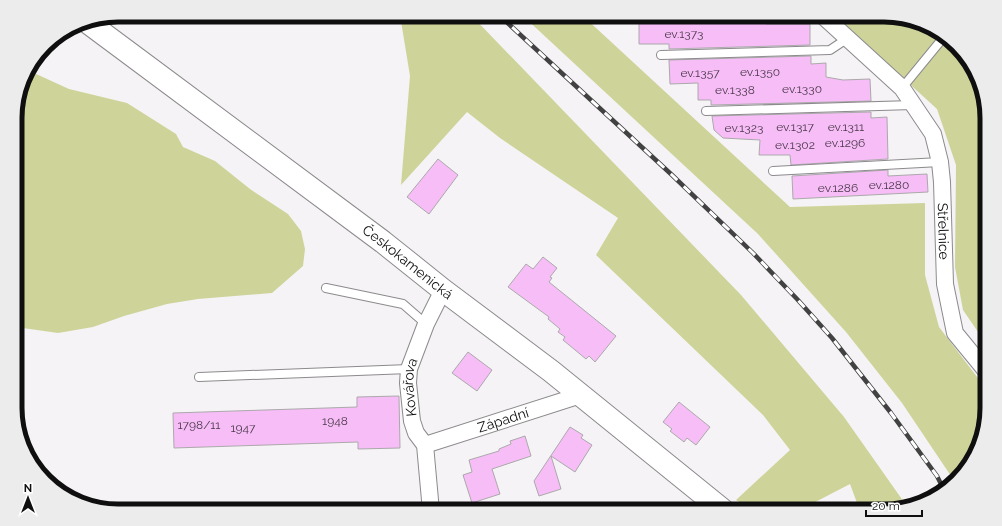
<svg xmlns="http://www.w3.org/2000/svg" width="1002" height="526" font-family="Raleway,sans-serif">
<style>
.green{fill:#ced499}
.building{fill:#f7bdf7;stroke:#aba9ab}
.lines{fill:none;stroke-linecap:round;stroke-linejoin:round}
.lane-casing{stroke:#8d8a8d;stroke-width:10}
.street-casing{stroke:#8d8a8d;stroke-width:18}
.secondary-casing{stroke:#8d8a8d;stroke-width:24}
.lane{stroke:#fff;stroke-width:8}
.street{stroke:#fff;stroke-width:16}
.secondary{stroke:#fff;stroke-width:22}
.rail-casing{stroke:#434243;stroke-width:4.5}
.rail{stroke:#fff;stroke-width:3;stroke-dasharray:9;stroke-linecap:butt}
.labels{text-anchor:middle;stroke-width:4;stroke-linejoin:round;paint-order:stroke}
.number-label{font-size:12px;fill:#4a3a4a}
.street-label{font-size:14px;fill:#100f10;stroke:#fff}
.rim{fill:none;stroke:#100f10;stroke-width:5}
</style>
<rect width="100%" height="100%" fill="#f5f3f5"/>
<path class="green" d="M400 15H471L741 295 844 417 906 505 890 511H860L850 484 798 511H755L736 500 790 450 763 415 596 255 618 218 500 138 467 112 401 185 410 76Z
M522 15H582L790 207 925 203V275L939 327 987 390V408L976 454 953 479 902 403 846 332 758 234Z
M834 15H884L930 26 969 61 986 105 987 345 963 310 955 267 956 165 937 109Z
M26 72 34 73 69 89 127 103 176 134 183 147 215 161 250 189 288 214 301 231 305 249 303 266 272 293 198 299 167 304 124 316 93 327 58 333 16 327 15 111Z"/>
<path class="building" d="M639 15H766V24H810V45L669 49V44H639Z
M811 56V64L826 63V77L843 80 870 79 871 101 711 105V100H698V83L670 84 669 60Z
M871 112V118L887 117 888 159 791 165 790 155H759L760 140 723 138 714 130 712 116Z
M438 159 458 175 429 214 407 197Z
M888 170V176L927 174 928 192 793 199 792 176Z
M543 257 557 268 550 277 552 278 549 282 616 336 595 362 589 356 586 359 563 340 565 337 558 332 560 329 548 319 549 317 508 287 526 264 533 269Z
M468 352 492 370 477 391 452 373Z
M399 396 400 448 358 449V442L174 448 173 413 357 407V397Z
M679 402 710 427 696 445 687 438 684 442 670 431 672 429 663 422Z
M570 427 583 435 581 438 592 445 575 472 551 456 561 489 539 496 534 481Z
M525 436 531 456 492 469 500 494 472 503 463 475 472 472 469 460 499 451V449L511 444 510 441Z"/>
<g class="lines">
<defs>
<path id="lane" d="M661 55 830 50 848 38
M902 88 943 38
M706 111 913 105
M773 171 940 162
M326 288 403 304 426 324
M199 377 409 369"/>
<g id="street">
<path id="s1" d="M822 15 902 88 933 134 940 162 942 182 945 284 955 333 987 372"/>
<path id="s2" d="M425 445 581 395"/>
<path id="s3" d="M431 511 425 445 416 433 412 421 408 383 409 369 426 324 443 290"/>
</g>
<g id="secondary">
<path id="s4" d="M86 21 383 242 443 290 551 371 724 511"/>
</g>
</defs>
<use href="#lane" class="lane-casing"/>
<use href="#street" class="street-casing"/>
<use href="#secondary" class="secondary-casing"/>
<use href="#lane" class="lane"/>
<use href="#street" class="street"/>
<use href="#secondary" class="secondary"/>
<defs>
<path id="rail" d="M499 15 672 175 753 253 797 299 832 338 891 413 937 476 944 490"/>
</defs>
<use href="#rail" class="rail-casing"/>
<use href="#rail" class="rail"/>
</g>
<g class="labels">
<g class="number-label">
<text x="684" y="38">ev.1373</text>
<text x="760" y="76">ev.1350</text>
<text x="700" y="77">ev.1357</text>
<text x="802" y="93">ev.1330</text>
<text x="735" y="94">ev.1338</text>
<text x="795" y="131">ev.1317</text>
<text x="846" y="131">ev.1311</text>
<text x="744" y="132">ev.1323</text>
<text x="845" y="147">ev.1296</text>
<text x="795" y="149">ev.1302</text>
<text x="889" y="189">ev.1280</text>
<text x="838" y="192">ev.1286</text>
<text x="335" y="425">1948</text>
<text x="199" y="429">1798/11</text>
<text x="243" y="432">1947</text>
</g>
<g class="street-label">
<text dy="5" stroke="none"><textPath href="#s1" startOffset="262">Střelnice</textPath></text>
<text dy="5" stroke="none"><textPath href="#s4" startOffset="402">Českokamenická</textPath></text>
<text dy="5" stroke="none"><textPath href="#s3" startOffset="128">Kovářova</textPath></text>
<text dy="5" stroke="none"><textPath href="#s2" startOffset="82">Západní</textPath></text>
</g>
</g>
<path d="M0 0H1002V526H0ZM118 22H884A96 96 0 0 1 980 118V408A96 96 0 0 1 884 504H118A96 96 0 0 1 22 408V118A96 96 0 0 1 118 22Z" fill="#ececec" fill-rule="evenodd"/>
<path class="rim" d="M118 22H884A96 96 0 0 1 980 118V408A96 96 0 0 1 884 504H118A96 96 0 0 1 22 408V118A96 96 0 0 1 118 22Z"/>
<g transform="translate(28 498)" stroke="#ffffff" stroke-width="3" paint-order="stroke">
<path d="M0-3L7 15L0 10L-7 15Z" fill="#100f10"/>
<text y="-6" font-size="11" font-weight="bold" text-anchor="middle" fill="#100f10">N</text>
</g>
<path d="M866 510v6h56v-6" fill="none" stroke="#100f10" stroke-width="2"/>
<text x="872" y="510" font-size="12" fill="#100f10" stroke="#ffffff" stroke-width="3" paint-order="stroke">20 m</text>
</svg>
